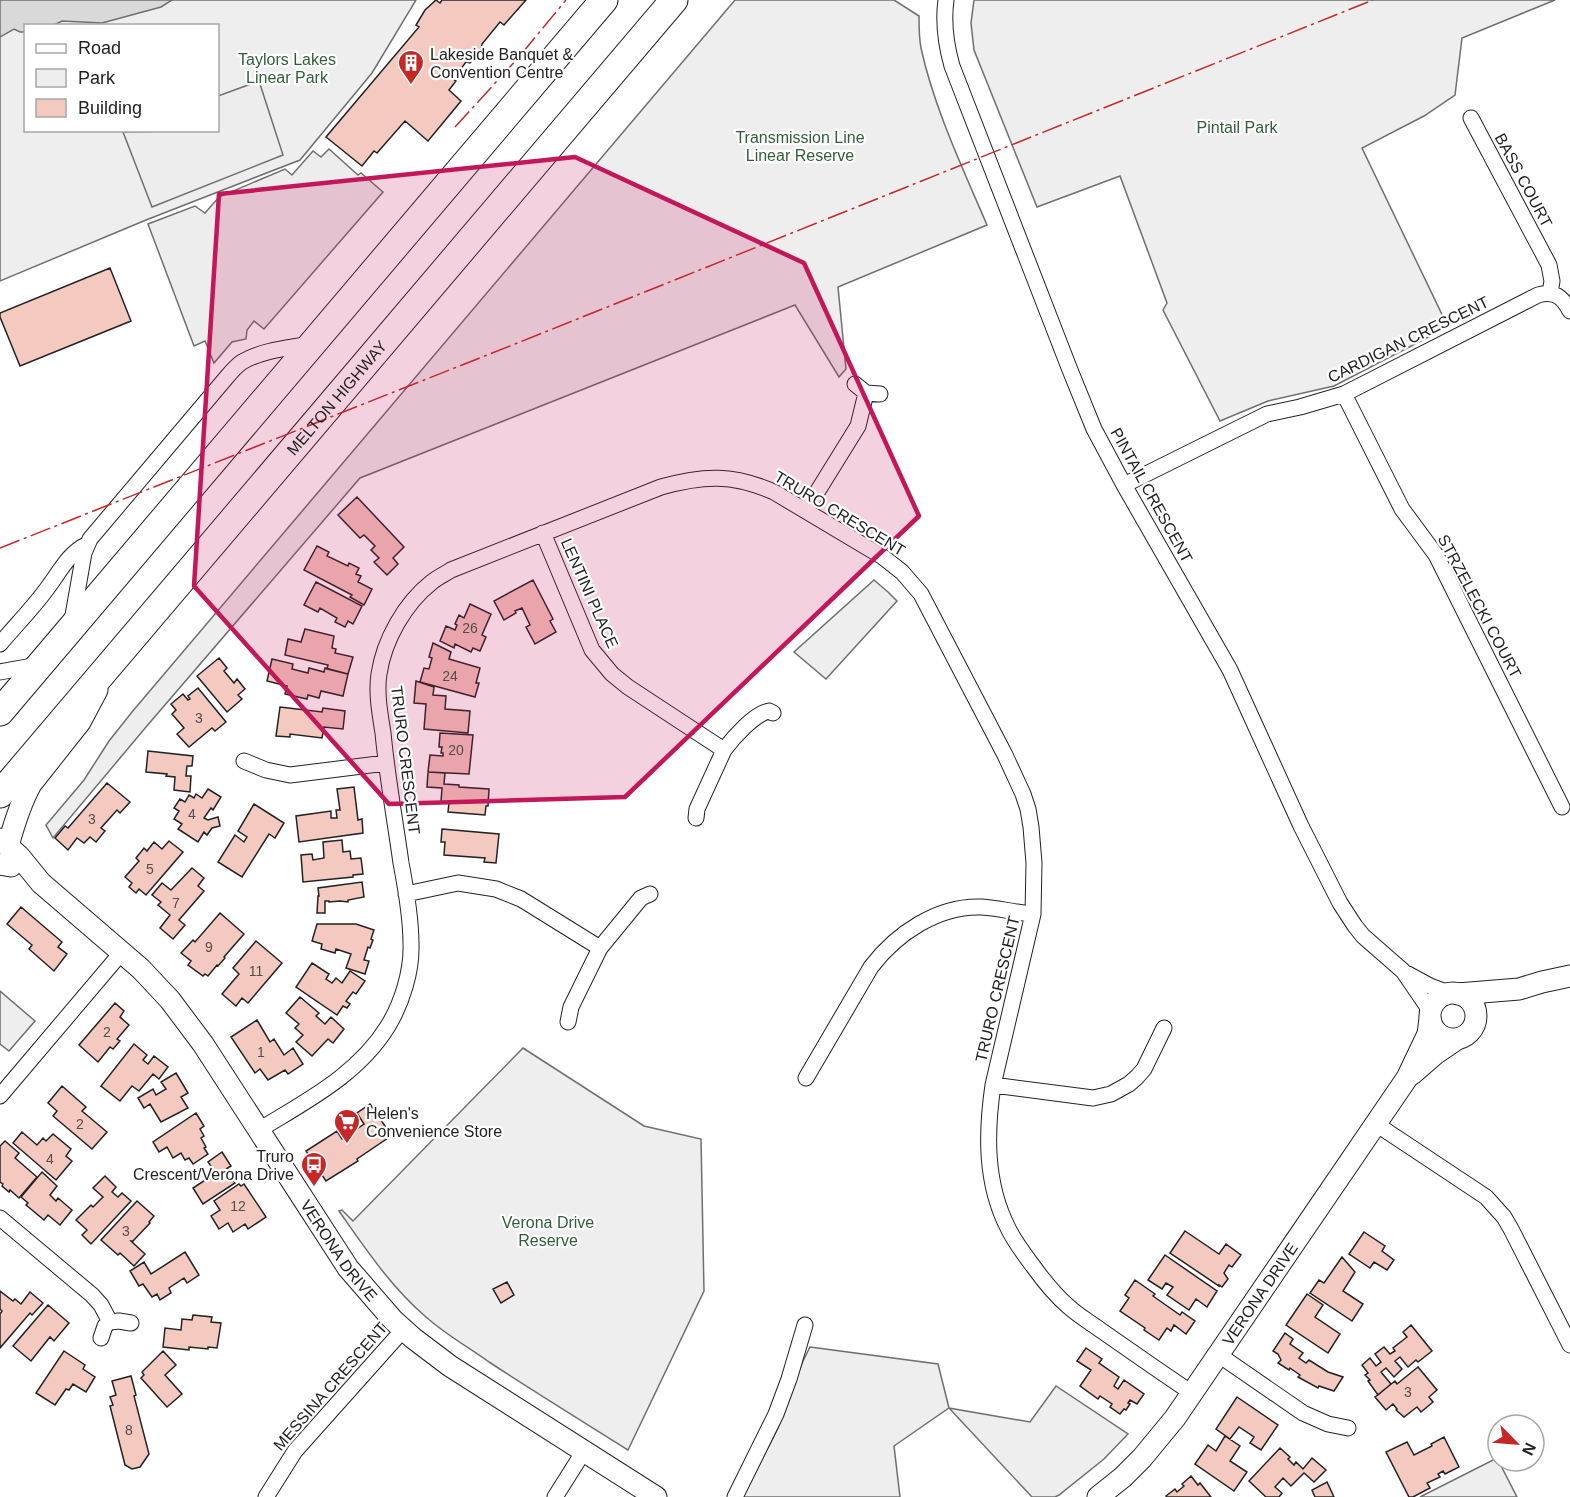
<svg xmlns="http://www.w3.org/2000/svg" width="1570" height="1497" font-family="Helvetica,sans-serif">
<style>
.green{fill:#eee;stroke:#6f6f6f;stroke-width:1.5;fill-rule:evenodd}
.parking{fill:#ededed;stroke:#6f6f6f;stroke-width:1.5}
.water{fill:#d9d9d9;stroke:#6f6f6f;stroke-width:1.5}
.building{fill:#f3c9c0;stroke:#222;stroke-width:1.5}
.lines{fill:none;stroke-linecap:round;stroke-linejoin:round}
.street-casing{stroke:#222;stroke-width:17}
.secondary-casing{stroke:#222;stroke-width:23}
.highway-casing{stroke:#222;stroke-width:29}
.street{stroke:#fff;stroke-width:15}
.secondary{stroke:#fff;stroke-width:21}
.highway{stroke:#fff;stroke-width:27}
.power{stroke:#c62828;stroke-width:1.5;stroke-dasharray:21 4.5 3 4.5;stroke-linecap:butt}
.marked{fill:#c2185b;fill-opacity:0.2;stroke:#c2185b;stroke-width:4.5;stroke-linejoin:round}
.labels{text-anchor:middle;stroke-width:4.5;stroke-linejoin:round;paint-order:stroke}
.number-label{font-size:14px;fill:#564c4a}
.poi-label{font-size:16px;fill:#222;stroke:#fff;text-anchor:start}
.park-label{font-size:16px;fill:#2f5e38;stroke:#fff}
.street-label{font-size:16px;fill:#222;stroke:#fff}
</style>
<rect width="100%" height="100%" fill="#fff"/>
<path class="green" d="M0 0H416L372 73 300 160 146 220 0 281ZM26 26H218V130H26Z
M735 0H894L919 16C919 27 919 38 921 48 934 108 963 169 987 225L838 287 846 369 839 377 795 305 360 478 146 727 53 838 46 825 84 780 109 741 132 712Z
M974 0H1555L1462 38 1455 95 1424 116 1362 148 1448 327 1334 386 1268 401 1220 421 1163 310 1167 303 1120 176 1037 207 974 50 971 23Z
M874 580 888 592 897 601 826 679 794 652Z
M0 991 35 1021 9 1051 0 1044Z
M523 1048 644 1126 701 1139 704 1291 628 1450C582 1421 535 1392 489 1362 468 1347 445 1334 426 1317 391 1287 365 1248 339 1211L342 1210 353 1221Z
M810 1347 938 1364 949 1408 1030 1422 1056 1386 1128 1434 1104 1459 1059 1495 1055 1497H1032L949 1408 894 1446 900 1497H743L778 1428 803 1361Z
M1497 1458 1517 1497H1420Z"/>
<path class="parking" d="M259 81 283 155 152 207 123 132 218 130V96Z
M329 149 358 175 361 173 383 192 264 329 254 321 247 330 246 339 232 342 214 363 205 341 194 346 148 224 195 206 205 213 219 197 285 169 292 175 313 151 321 157Z"/>
<path class="water" d="M0 0H172L161 7 102 23 62 21 54 25 26 26 25 32H20L14 29 0 37Z"/>
<path class="building" d="M436 0 440 3 442 0H526L504 25 500 22 482 44 481 50 470 63 466 62 453 79 456 81 449 90 461 101 428 141 405 121 377 153 374 151 362 166 326 137 419 27 416 25 425 10Z
M110 268 131 321 20 366 0 317V313Z
M357 497 404 547 393 558 398 564 387 575 374 562 379 558 371 550 375 546 364 535 360 538 338 515Z
M317 546 329 552 327 556 348 566 349 563 359 568 356 574 361 576 358 582 372 589 364 605 350 597 352 595 304 570Z
M533 580 553 619 550 621 556 632 535 644 526 627 530 625 522 608 515 611 516 613 504 620 494 601Z
M316 582 362 606 353 624 348 621 345 627 335 622 337 618 320 608 318 612 304 605Z
M470 604 491 614 482 635 486 637 480 651 473 648 471 652 455 644 454 648 440 641 446 626 455 630 457 625 455 624 459 615 464 618Z
M305 629 334 636 332 648 336 649 335 653 353 657 348 674 327 669 328 665 285 655 288 639 301 642Z
M433 643 451 652 449 659 480 668 476 683H479L475 697 420 682 424 668 429 669 432 658 429 657Z
M219 658 227 668 224 671 234 683 237 679 245 689 238 695 242 699 227 712 197 676Z
M272 659 293 664 292 669 308 673 309 668 324 672 325 668 348 674 343 696 321 691 319 698 308 695 307 699 285 694 287 686 267 681Z
M416 681 434 687 433 695 446 696 445 709 470 711 468 733 424 729 426 704 414 703Z
M198 688 226 722 215 731 212 728 189 747 177 734 184 728 172 714 176 710 171 704 183 694 188 700 190 699 188 696Z
M280 707 322 712 323 708 345 711 343 729 324 727 322 738 290 734V737L276 736Z
M440 733 473 735 469 774 428 772 430 755 443 756V753H441L442 747H439Z
M148 751 193 756 192 766H187L186 776H191L190 792 174 790 175 777 166 776 167 774 146 772Z
M428 772 445 773 444 784 459 785V787L489 789 488 806H486L485 815 448 812 449 803 441 802 442 788 427 787Z
M107 783 130 802 120 813 117 810 101 828 105 831 96 842 90 837 84 843 77 838 68 850 55 838 65 826 68 828Z
M354 787 358 820 362 819 363 833 299 842 296 816 331 811V818H337L336 810H340L337 789Z
M208 789 221 797 213 810 211 808 204 818 208 820 218 817 220 826 212 828 207 835 204 832 198 842 178 829 182 824 174 819 179 811 174 808 180 799 185 802 189 795 194 798 196 794 202 798Z
M254 804 284 823 275 838 269 834 242 877 218 862 235 835 244 842 247 837 238 831Z
M442 829 499 834 496 863 484 862 485 858 444 855 445 842H441Z
M342 840 343 852 350 851 351 859 361 858 363 874 353 875V877L303 882 301 855 312 854 313 860 324 858 323 842Z
M169 841 183 852 146 895 139 889 136 893 129 887 132 883 125 877 139 861 136 858 144 848 147 851 154 842 162 849Z
M192 868 204 878 198 886 204 891 179 920 185 925 173 939 160 928 170 915 158 905 161 902 152 895 162 883 171 890Z
M362 882 364 897 348 900V902L340 901 329 902V901H325V913H317L318 896H319L318 888Z
M21 907 62 942 58 947 67 954 54 971 29 949 32 945 7 924Z
M220 913 244 934 224 957 225 958 218 966 217 965 208 976 205 974 203 976 188 965 191 961 181 953 193 940 195 942Z
M317 924H356L374 930 371 939 373 940 370 948 368 947 364 960 369 961 365 974 346 968 351 954 336 949 335 953 321 949 322 944 312 941Z
M256 941 282 963 248 1003 242 998 236 1006 222 994 239 974 233 968Z
M312 963 329 974 326 979 332 983 336 978 342 983 350 971 365 981 356 994 353 992 346 1001 350 1004 347 1008 343 1006 337 1015 296 987Z
M300 997 319 1013 316 1016 325 1024 331 1017 344 1029 333 1043 328 1039 312 1056 296 1042 303 1035 295 1028 299 1024 286 1013Z
M115 1003 124 1011 120 1017 129 1025 117 1039 120 1041 113 1049 110 1047 98 1062 79 1045Z
M257 1020 270 1042 274 1039 284 1055 293 1048 303 1064 288 1074 285 1070 268 1080 260 1069 255 1073 231 1037Z
M134 1044 147 1055 143 1060 148 1064 154 1056 168 1067 159 1079 153 1074 139 1091 132 1086 120 1101 101 1086Z
M176 1073 188 1093 181 1097 188 1108 161 1122 150 1104 144 1108 138 1098 153 1089 156 1095 166 1089 161 1082Z
M62 1086 86 1107 82 1111 107 1132 92 1149 53 1116 57 1111 48 1103Z
M370 1104 385 1126 382 1128V1129L386 1127 390 1134 387 1136 388 1138 357 1159 358 1161 326 1181 306 1151 337 1131 342 1139 364 1124 357 1113Z
M196 1113 204 1126 200 1129 204 1136 201 1138 206 1147 204 1148 208 1154 193 1164 189 1158 185 1160 181 1153 173 1158 167 1147 159 1152 153 1142Z
M22 1132 37 1145 43 1138 46 1141 53 1134 71 1149 66 1156 72 1161 56 1180 13 1143Z
M5 1141 19 1153 15 1158 37 1177 19 1198 10 1190 9 1192 2 1186 3 1184 0 1182V1146Z
M222 1152 231 1166 226 1169 235 1183 203 1204 193 1188 216 1173 208 1162Z
M42 1172 57 1186 50 1195 56 1201 58 1198 72 1210 60 1225 48 1215 44 1220 26 1205 28 1203 21 1197Z
M105 1176 116 1187 112 1192 118 1197 122 1193 131 1201 91 1244 82 1235 87 1230 76 1220 91 1205 93 1207 103 1197 93 1188Z
M239 1184 241 1186 244 1184 266 1217 248 1229 245 1224 233 1232 228 1223 219 1229 211 1216 220 1210 214 1201Z
M137 1201 154 1216 149 1222 150 1223 133 1241H131L145 1254 134 1266 120 1253 118 1255 101 1240Z
M1185 1231 1219 1254 1226 1244 1241 1255 1232 1267 1229 1265 1224 1273 1228 1279 1222 1287 1219 1285V1286L1170 1253Z
M1364 1232 1385 1246 1382 1251 1394 1260 1387 1270 1374 1262 1370 1268 1349 1254Z
M185 1252 199 1275 187 1283 184 1278 169 1288 171 1293 160 1300 157 1294 152 1297 143 1284 139 1286 130 1271 144 1262 151 1274Z
M1165 1255 1217 1291 1207 1307 1196 1299 1189 1310 1167 1295 1173 1287 1166 1283 1162 1289 1148 1280Z
M1342 1257 1355 1272 1343 1291 1363 1304 1352 1321 1310 1293 1319 1280 1324 1283Z
M1135 1280 1155 1294 1153 1296 1180 1315 1182 1312 1195 1321 1186 1334 1174 1325 1171 1331 1167 1328 1159 1340 1144 1330 1145 1328 1120 1311 1129 1298 1125 1295Z
M507 1282 514 1295 501 1303 493 1289Z
M0 1291 13 1301 15 1299 21 1304 30 1292 43 1303 32 1315 30 1313 0 1348V1314L2 1311 0 1309Z
M1307 1294 1323 1305 1315 1317 1340 1334 1328 1353 1286 1325Z
M48 1305 69 1323 54 1341 50 1337 31 1361 13 1346Z
M193 1315 212 1317 211 1322 221 1323 217 1348 208 1347V1349L189 1347V1350L163 1347 165 1328 181 1330 182 1319 192 1320Z
M1411 1325 1432 1351 1418 1362 1416 1360 1408 1367 1400 1357 1395 1361 1402 1369 1394 1377 1386 1368 1381 1372 1391 1384 1378 1395 1368 1381 1370 1380 1365 1375 1368 1373 1362 1365 1370 1358 1376 1366 1381 1362 1375 1354 1384 1347 1390 1354 1395 1351 1393 1348 1407 1337 1403 1332Z
M1285 1333 1293 1339 1290 1344 1303 1353 1299 1358 1306 1363 1309 1360 1328 1372 1343 1377 1334 1391 1319 1386 1318 1388 1298 1377 1300 1375 1290 1368 1289 1370 1278 1363 1281 1360 1278 1354 1273 1351Z
M1086 1348 1102 1359 1099 1363 1119 1377 1114 1386 1118 1389 1124 1380 1144 1394 1137 1404 1130 1400 1128 1403 1130 1404 1126 1410 1124 1409 1120 1414 1110 1407 1112 1404 1100 1396 1098 1399 1080 1386 1091 1370 1077 1361Z
M64 1351 85 1365 83 1369 95 1377 86 1392 73 1384 69 1390 66 1389 55 1405 36 1393Z
M163 1351 176 1365 165 1375 182 1394 167 1407 141 1378 144 1375 142 1372Z
M1418 1367 1437 1390 1429 1397 1433 1402 1421 1412 1417 1407 1404 1417 1396 1410 1397 1409 1393 1404 1386 1410 1375 1397 1395 1381 1397 1384Z
M131 1376 136 1395 134 1396 149 1454 140 1467 132 1469 125 1465 110 1406 113 1405 110 1397 116 1395 112 1381Z
M1237 1397 1278 1425 1261 1450 1250 1443 1254 1437 1239 1427 1230 1439 1216 1429Z
M1225 1436 1240 1446 1230 1461 1247 1472 1234 1491 1195 1464 1208 1445 1216 1451Z
M1444 1437 1459 1467 1445 1474 1443 1471 1438 1474 1440 1477 1427 1483 1430 1488 1413 1497H1409L1386 1452 1407 1442 1414 1455 1432 1446 1431 1444Z
M1280 1448 1290 1457 1288 1459 1294 1465 1296 1462 1303 1469 1312 1458 1326 1470 1314 1482 1304 1473 1291 1486 1283 1478 1275 1487 1282 1493 1279 1497H1266L1249 1481Z
M1191 1476 1198 1485 1200 1483 1211 1497H1167L1166 1496 1175 1489 1177 1492 1184 1486 1182 1484Z
M1327 1482 1334 1497H1315L1312 1490Z"/>
<g class="lines">
<defs>
<path id="street" d="M946 0C943 22 946 45 952 66L1070 370 1094 429 1124 485 1230 670 1301 826 1340 903 1355 926 1363 936 1403 971 1431 1012
M1471 118 1549 265 1552 281 1550 293
M855 384 866 393 880 394
M1344 394 1402 509 1436 555 1562 807
M1124 485 1267 414 1300 407 1344 394 1538 295C1554 290 1563 297 1570 311
M806 510 858 426 866 393
M543 533 592 650 612 674 628 687 724 750
M72 621 84 553 90 539 226 378C231 372 236 366 242 362 262 350 289 348 311 344
M0 644C15 626 32 609 46 590 58 575 68 553 86 545
M0 672 38 665
M244 761 266 770 290 775 386 763
M696 818 697 809 724 750C733 738 754 714 769 711L773 713
M406 894 458 883 496 889 521 899 600 948
M1408 974 1430 986 1451 994
M568 1022 571 1007 600 948 641 898 650 894
M806 1078 871 967C896 934 938 905 982 907 999 908 1016 913 1033 914
M993 1085 1093 1098 1111 1094 1129 1084 1137 1077 1144 1069 1164 1028
M0 1096 122 952
M1376 1124 1486 1197 1504 1217 1511 1229 1570 1345
M259 1130C306 1101 358 1075 388 1026 402 1003 412 971 411 944 411 917 406 889 401 863 395 820 387 776 383 733 380 714 376 693 379 674 384 640 405 603 432 582 438 577 445 574 451 570L661 487C704 475 733 474 774 492L883 557 902 572 921 594 1005 755 1023 794 1028 809 1031 827 1034 863 1033 914 993 1085C986 1133 985 1183 1008 1228 1014 1241 1024 1254 1033 1266 1043 1280 1055 1295 1069 1307 1079 1316 1091 1323 1102 1331 1132 1352 1162 1373 1192 1393
M0 1218 92 1295 101 1305 110 1322
M101 1338 105 1326 110 1322 119 1321 131 1323
M1219 1355 1303 1413 1328 1424 1348 1428
M266 1497 295 1451 403 1330
M555 1497 584 1451
M735 1497 776 1414 789 1379 805 1325"/>
<g id="secondary">
<path id="s1" d="M0 839 19 856 41 883 141 969 170 1000 203 1044 348 1268 393 1320 413 1338 450 1366 656 1497"/>
<path d="M8 846C14 824 20 804 31 784L80 722 97 690"/>
<path d="M0 864 11 866"/>
<circle cx="1453" cy="1016" r="23"/>
<path d="M1458 994 1519 989 1542 982 1570 976"/>
<path d="M1412 1074 1435 1054 1457 1039"/>
<path id="s2" d="M1098 1497 1123 1477 1142 1458 1175 1418 1407 1078 1428 1034 1430 1019"/>
</g>
<g id="highway">
<path d="M0 712 604 0"/>
<path id="s3" d="M0 794 674 0"/>
</g>
</defs>
<use href="#street" class="street-casing"/>
<use href="#secondary" class="secondary-casing"/>
<use href="#highway" class="highway-casing"/>
<use href="#street" class="street"/>
<use href="#secondary" class="secondary"/>
<use href="#highway" class="highway"/>
<path class="power" d="M455 127 519 57 566 0
M0 548 520 342 1373 0"/>
</g>
<path class="marked" d="M575 157 804 263 919 516 625 797 389 804 194 586 219 194Z"/>
<defs>
<symbol id="building-pin" viewBox="-11 -11 22 30"><path d="M0 17L-7.5 6A9.5 9.5 0 1 1 7.5 6Z" fill="#c62828" stroke="#fff"/><path d="M-4-6H4V6H1V3H-1V6H-4ZM-2.5-4.3h1.7v1.8h-1.7ZM.8-4.3h1.7v1.8H.8ZM-2.5-1h1.7V.8h-1.7ZM.8-1h1.7V.8H.8Z" fill="#fff"/></symbol>
<symbol id="supermarket-pin" viewBox="-11 -11 22 30"><path d="M0 17L-7.5 6A9.5 9.5 0 1 1 7.5 6Z" fill="#c62828" stroke="#fff"/><path d="M-6-5.5h2.5l.6 2H6L4.5 2H-2.5L-4.4-4H-6ZM-1.5 3.2a1.3 1.3 0 1 0 .1 0ZM3 3.2a1.3 1.3 0 1 0 .1 0Z" fill="#fff"/></symbol>
<symbol id="bus-pin" viewBox="-11 -11 22 30"><path d="M0 17L-7.5 6A9.5 9.5 0 1 1 7.5 6Z" fill="#c62828" stroke="#fff"/><path d="M-5-6H5V4H4V6H2V4H-2V6H-4V4H-5ZM-3.5-4V0h7V-4ZM-3.5 1.2v1.5H-2V1.2ZM2 1.2v1.5H3.5V1.2Z" fill="#fff"/></symbol>
</defs>
<g fill-rule="evenodd">
<use href="#building-pin" x="396" y="48" width="30" height="40"/>
<use href="#supermarket-pin" x="332" y="1107" width="30" height="40"/>
<use href="#bus-pin" x="299" y="1150" width="30" height="40"/>
</g>
<g class="labels">
<g class="number-label">
<text x="470" y="633">26</text>
<text x="450" y="681">24</text>
<text x="199" y="723">3</text>
<text x="456" y="755">20</text>
<text x="192" y="819">4</text>
<text x="92" y="824">3</text>
<text x="150" y="874">5</text>
<text x="176" y="908">7</text>
<text x="209" y="952">9</text>
<text x="256" y="976">11</text>
<text x="107" y="1037">2</text>
<text x="261" y="1057">1</text>
<text x="80" y="1129">2</text>
<text x="50" y="1164">4</text>
<text x="238" y="1211">12</text>
<text x="126" y="1236">3</text>
<text x="1408" y="1397">3</text>
<text x="129" y="1435">8</text>
</g>
<g class="poi-label">
<text x="430" y="60">Lakeside Banquet &amp;<tspan x="430" dy="18">Convention Centre</tspan></text>
<text x="366" y="1119">Helen's<tspan x="366" dy="18">Convenience Store</tspan></text>
<text x="294" y="1162" text-anchor="end">Truro<tspan x="294" dy="18">Crescent/Verona Drive</tspan></text>
</g>
<g class="park-label">
<text x="287" y="65">Taylors Lakes<tspan x="287" dy="18">Linear Park</tspan></text>
<text x="1237" y="133">Pintail Park</text>
<text x="800" y="143">Transmission Line<tspan x="800" dy="18">Linear Reserve</tspan></text>
<text x="548" y="1228">Verona Drive<tspan x="548" dy="18">Reserve</tspan></text>
</g>
<g class="street-label">
<text transform="translate(1524 180) rotate(62)" y="6">BASS COURT</text>
<text transform="translate(1408 339) rotate(-26)" y="6">CARDIGAN CRESCENT</text>
<text dy="6" stroke="none"><textPath href="#s3" startOffset="520">MELTON HIGHWAY</textPath></text>
<text transform="translate(1152 495) rotate(61)" y="6">PINTAIL CRESCENT</text>
<text transform="translate(840 513) rotate(31)" y="6">TRURO CRESCENT</text>
<text transform="translate(590 593) rotate(66)" y="6">LENTINI PLACE</text>
<text transform="translate(1480 606) rotate(62)" y="6">STRZELECKI COURT</text>
<text transform="translate(406 760) rotate(83)" y="6">TRURO CRESCENT</text>
<text transform="translate(997 989) rotate(-77)" y="6">TRURO CRESCENT</text>
<text dy="6" stroke="none"><textPath href="#s1" startOffset="537">VERONA DRIVE</textPath></text>
<text dy="6" stroke="none"><textPath href="#s2" startOffset="261">VERONA DRIVE</textPath></text>
<text transform="translate(330 1386) rotate(-49)" y="6">MESSINA CRESCENT</text>
</g>
</g>
<rect x="24" y="24" width="195" height="108" fill="#ffffff" stroke="#a7a7a7" stroke-width="1.5"/>
<rect x="36" y="44" width="30" height="9" fill="#ffffff" stroke="#a7a7a7" stroke-width="1.5"/>
<text x="78" y="54" font-size="18" fill="#222222">Road</text>
<rect x="36" y="69" width="30" height="18" fill="#eeeeee" stroke="#a7a7a7" stroke-width="1.5"/>
<text x="78" y="84" font-size="18" fill="#222222">Park</text>
<rect x="36" y="99" width="30" height="18" fill="#f3c9c0" stroke="#a7a7a7" stroke-width="1.5"/>
<text x="78" y="114" font-size="18" fill="#222222">Building</text>
<g transform="translate(1516 1443) rotate(115)"><circle r="28" fill="#ffffff" stroke="#a7a7a7" stroke-width="1.5"/>
<path d="M0-4.5L10 22L0 15L-10 22Z" fill="#c62828"/>
<text y="-9" font-size="16" font-weight="bold" text-anchor="middle" fill="#222222">N</text>
</g>
</svg>
